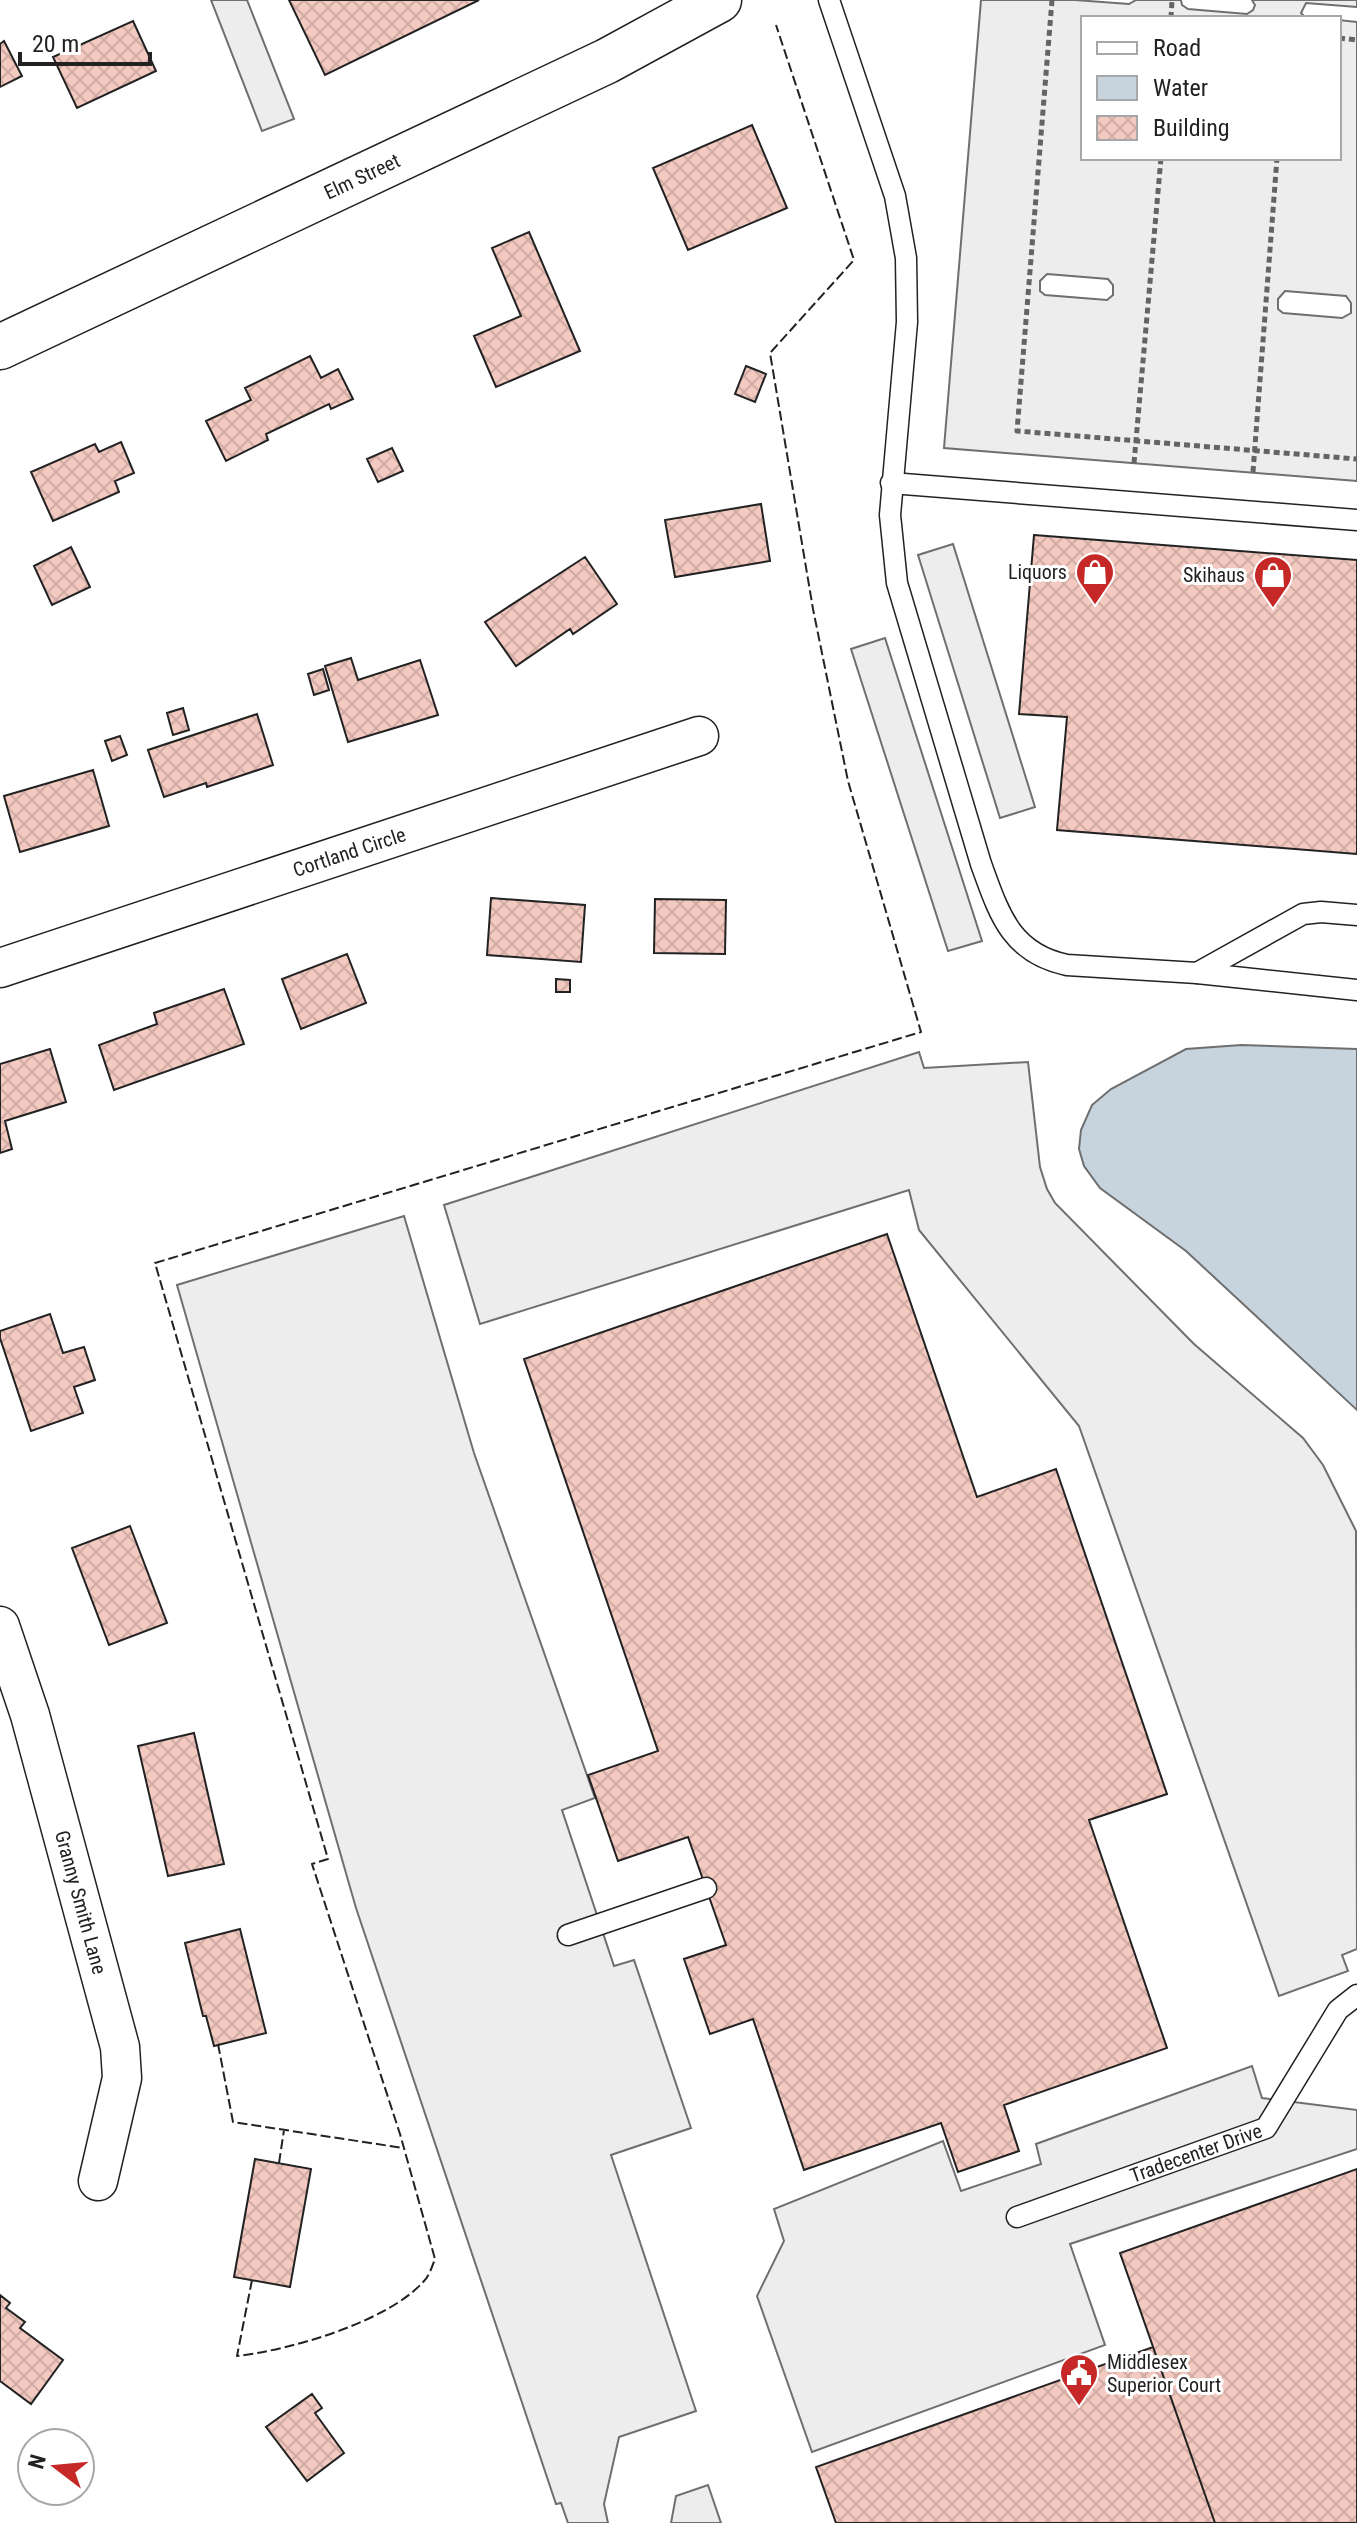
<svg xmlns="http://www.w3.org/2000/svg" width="1357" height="2523" font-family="'Roboto Condensed',sans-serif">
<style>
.parking{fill:#ededed;stroke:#6f6f6f;stroke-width:2;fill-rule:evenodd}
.water{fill:#c7d3dd;stroke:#6f6f6f;stroke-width:2}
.building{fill:url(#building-cross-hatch);stroke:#222;stroke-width:2}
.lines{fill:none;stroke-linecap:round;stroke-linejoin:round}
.lane-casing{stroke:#222;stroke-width:23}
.street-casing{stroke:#222;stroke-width:41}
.secondary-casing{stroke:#222;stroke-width:47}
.path{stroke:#646464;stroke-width:5;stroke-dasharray:6 4;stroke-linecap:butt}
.lane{stroke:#fff;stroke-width:20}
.street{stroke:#fff;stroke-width:38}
.secondary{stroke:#fff;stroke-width:44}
.fence{stroke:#222;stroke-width:2;stroke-dasharray:10 4;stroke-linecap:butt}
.labels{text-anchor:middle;stroke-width:6;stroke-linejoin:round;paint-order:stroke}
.street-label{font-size:20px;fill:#222;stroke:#fff}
.poi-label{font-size:20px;fill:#222;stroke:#fff;text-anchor:end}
</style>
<defs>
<pattern id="building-cross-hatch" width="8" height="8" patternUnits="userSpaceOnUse" patternTransform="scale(2)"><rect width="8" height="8" fill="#f3c9c0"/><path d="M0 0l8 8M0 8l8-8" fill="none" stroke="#d0aca5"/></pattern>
</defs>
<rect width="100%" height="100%" fill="#fff"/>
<path class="parking" d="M211 0H247L294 119 262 131Z
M981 0H1075L1129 4 1136 0H1181L1182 5 1188 9 1247 14 1253 10 1255 5 1252 0H1357V7L1306 3 1301 13 1306 18H1311H1083V158H1339V20L1357 22V481L944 448ZM1047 274 1108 279 1113 285V295L1107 300 1045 295 1040 291V281ZM1285 291 1346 296 1351 303V313L1342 318 1283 313 1278 309V299Z
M953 544 1035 807 1000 818 918 555Z
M885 638 982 941 948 951 851 649Z
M919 1052 924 1068 1028 1062 1040 1167 1047 1189 1055 1203 1194 1344 1303 1438 1323 1465 1356 1531 1357 1949 1342 1955 1348 1971 1279 1996 1079 1426 919 1230 909 1190 480 1324 444 1205Z
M404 1216 474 1453 595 1798 562 1810 614 1966 634 1960 691 2128 611 2155 696 2411 619 2437 604 2504 608 2523H568L561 2503 556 2504 356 1908 177 1285Z
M1252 2066 1262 2098 1357 2110V2149L1070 2244 1105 2345 812 2452 757 2296 784 2241 774 2209 943 2141 961 2191 1041 2164 1036 2144Z
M708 2485 721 2523H671L676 2496Z"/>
<path class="water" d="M1241 1045 1357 1049V1410L1186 1251 1100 1188 1084 1166 1079 1149 1081 1130 1092 1105 1111 1089 1186 1049Z"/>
<path class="building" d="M289 0H479L325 75Z
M133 21 156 71 77 108 53 57Z
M4 41 22 76 0 87V44Z
M752 125 787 208 688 250 653 168Z
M529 232 580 351 496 387 474 336 521 316 492 248Z
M310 356 321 378 338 369 353 399 331 409 329 404 266 434 268 440 226 461 206 421 251 400 245 388Z
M746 366 766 374 755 402 735 394Z
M121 442 134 473 115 481 119 492 53 521 31 472 95 444 99 452Z
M392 448 403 471 378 482 367 459Z
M761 504 770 561 675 577 665 520Z
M1034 535 1357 560V854L1057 830 1067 717 1019 714Z
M71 547 90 587 52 605 34 566Z
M585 557 617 604 573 634 570 629 516 666 485 622Z
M351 658 358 680 420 660 438 715 348 742 325 666Z
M323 669 329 690 314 695 308 674Z
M183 708 189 730 173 735 167 713Z
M257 714 273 765 207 787 206 783 164 797 148 750Z
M120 736 127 755 112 761 105 741Z
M93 770 109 826 20 852 4 796Z
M491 898 585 905 581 962 487 955Z
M655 899 726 900 725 954 654 953Z
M347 954 366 1003 301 1029 282 979Z
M556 979 570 980V992H556Z
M224 989 244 1044 114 1090 99 1045 157 1024 154 1013Z
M50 1049 66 1102 5 1121 12 1149 0 1153V1064Z
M887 1234 977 1497 1056 1469 1167 1794 1089 1820 1167 2048 1004 2105 1019 2151 958 2172 941 2123 804 2170 753 2019 710 2034 684 1959 726 1945 688 1837 618 1861 588 1775 658 1751 524 1359Z
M50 1314 63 1353 84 1347 95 1380 74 1387 83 1413 31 1431 0 1338V1331Z
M130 1526 167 1623 109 1645 72 1548Z
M194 1733 224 1864 168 1876 138 1746Z
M240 1929 266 2033 214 2046 206 2016H203L185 1943Z
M255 2159 311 2169 290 2287 234 2277Z
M1357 2169V2523H1215L1120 2253Z
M0 2295 10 2303 6 2308 25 2322 20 2328 63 2360 31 2404 0 2381Z
M1153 2347 1215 2523H836L816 2467Z
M312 2394 322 2408 315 2413 344 2453 307 2481 266 2427Z"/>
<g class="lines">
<defs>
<g id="lane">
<path d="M829 0 895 196 906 258 907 322 890 515 897 583 981 864C999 913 1010 953 1067 965L1197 973 1357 990"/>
<path d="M891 483 1357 520"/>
<path d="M1197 973 1303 914 1321 912 1357 915"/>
<path d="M568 1935 706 1888"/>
<path id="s1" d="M1017 2217 1266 2128 1338 2010 1357 1995"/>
</g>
<g id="street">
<path id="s2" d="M0 968 699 736"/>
<path id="s3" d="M0 1626 30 1715 120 2047 122 2078 98 2181"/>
</g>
<g id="secondary">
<path id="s4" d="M0 347 607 61 719 0"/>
</g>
</defs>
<use href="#lane" class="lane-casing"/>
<use href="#street" class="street-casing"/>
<use href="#secondary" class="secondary-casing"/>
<path class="path" d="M1052 0 1017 431 1357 459
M1171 18 1172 0
M1339 38 1357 40
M1134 463 1161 158
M1253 472 1277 158"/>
<use href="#lane" class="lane"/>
<use href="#street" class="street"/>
<use href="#secondary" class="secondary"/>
<path class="fence" d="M218 2044 233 2122 403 2148
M279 2163 284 2130
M252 2280 237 2356C290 2350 388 2322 424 2281 429 2276 432 2267 435 2259L400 2134 312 1864 328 1859 155 1263 921 1032 848 781 813 609 770 353 854 260 776 25"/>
</g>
<defs>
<symbol id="shop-pin" viewBox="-11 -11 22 30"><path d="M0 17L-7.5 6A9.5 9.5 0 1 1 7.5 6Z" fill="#c62828" stroke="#fff"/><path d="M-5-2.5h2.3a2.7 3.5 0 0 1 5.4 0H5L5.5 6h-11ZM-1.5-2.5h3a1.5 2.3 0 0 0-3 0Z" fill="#fff"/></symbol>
<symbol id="civic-pin" viewBox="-11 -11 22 30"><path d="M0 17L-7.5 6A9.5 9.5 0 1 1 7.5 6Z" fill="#c62828" stroke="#fff"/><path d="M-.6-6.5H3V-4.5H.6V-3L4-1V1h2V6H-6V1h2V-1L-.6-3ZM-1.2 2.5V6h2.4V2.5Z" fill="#fff"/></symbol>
</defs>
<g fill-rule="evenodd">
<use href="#shop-pin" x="1073" y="550" width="44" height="60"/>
<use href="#shop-pin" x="1251" y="553" width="44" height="60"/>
<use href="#civic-pin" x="1057" y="2351" width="44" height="60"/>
</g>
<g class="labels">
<g class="street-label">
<text dy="7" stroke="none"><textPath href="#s4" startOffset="400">Elm Street</textPath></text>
<text dy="7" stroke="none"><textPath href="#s2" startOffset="368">Cortland Circle</textPath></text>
<text dy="7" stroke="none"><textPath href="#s3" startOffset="288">Granny Smith Lane</textPath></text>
<text dy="7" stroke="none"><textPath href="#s1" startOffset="190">Tradecenter Drive</textPath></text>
</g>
<g class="poi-label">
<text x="1067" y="579">Liquors</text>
<text x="1245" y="582">Skihaus</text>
<text x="1107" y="2369" text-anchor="start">Middlesex<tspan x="1107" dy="23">Superior Court</tspan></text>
</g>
</g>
<rect x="1081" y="16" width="260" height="144" fill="#ffffff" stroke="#a7a7a7" stroke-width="2"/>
<rect x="1097" y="42" width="40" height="12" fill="#ffffff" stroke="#a7a7a7" stroke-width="2"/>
<text x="1153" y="56" font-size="24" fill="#222222">Road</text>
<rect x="1097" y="76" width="40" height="24" fill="#c7d3dd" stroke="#a7a7a7" stroke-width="2"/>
<text x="1153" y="96" font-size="24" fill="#222222">Water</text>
<rect x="1097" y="116" width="40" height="24" fill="url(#building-cross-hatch)" stroke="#a7a7a7" stroke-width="2"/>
<text x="1153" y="136" font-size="24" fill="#222222">Building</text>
<g transform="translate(56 2467) rotate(286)"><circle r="38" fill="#ffffff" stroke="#a7a7a7" stroke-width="2"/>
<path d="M0-6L14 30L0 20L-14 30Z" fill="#c62828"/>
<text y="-12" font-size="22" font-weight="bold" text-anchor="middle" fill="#222222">N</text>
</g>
<path d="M20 52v12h130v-12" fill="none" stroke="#222222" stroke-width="4"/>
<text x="32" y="52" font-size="24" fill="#222222" stroke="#ffffff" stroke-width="6" paint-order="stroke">20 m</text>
</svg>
